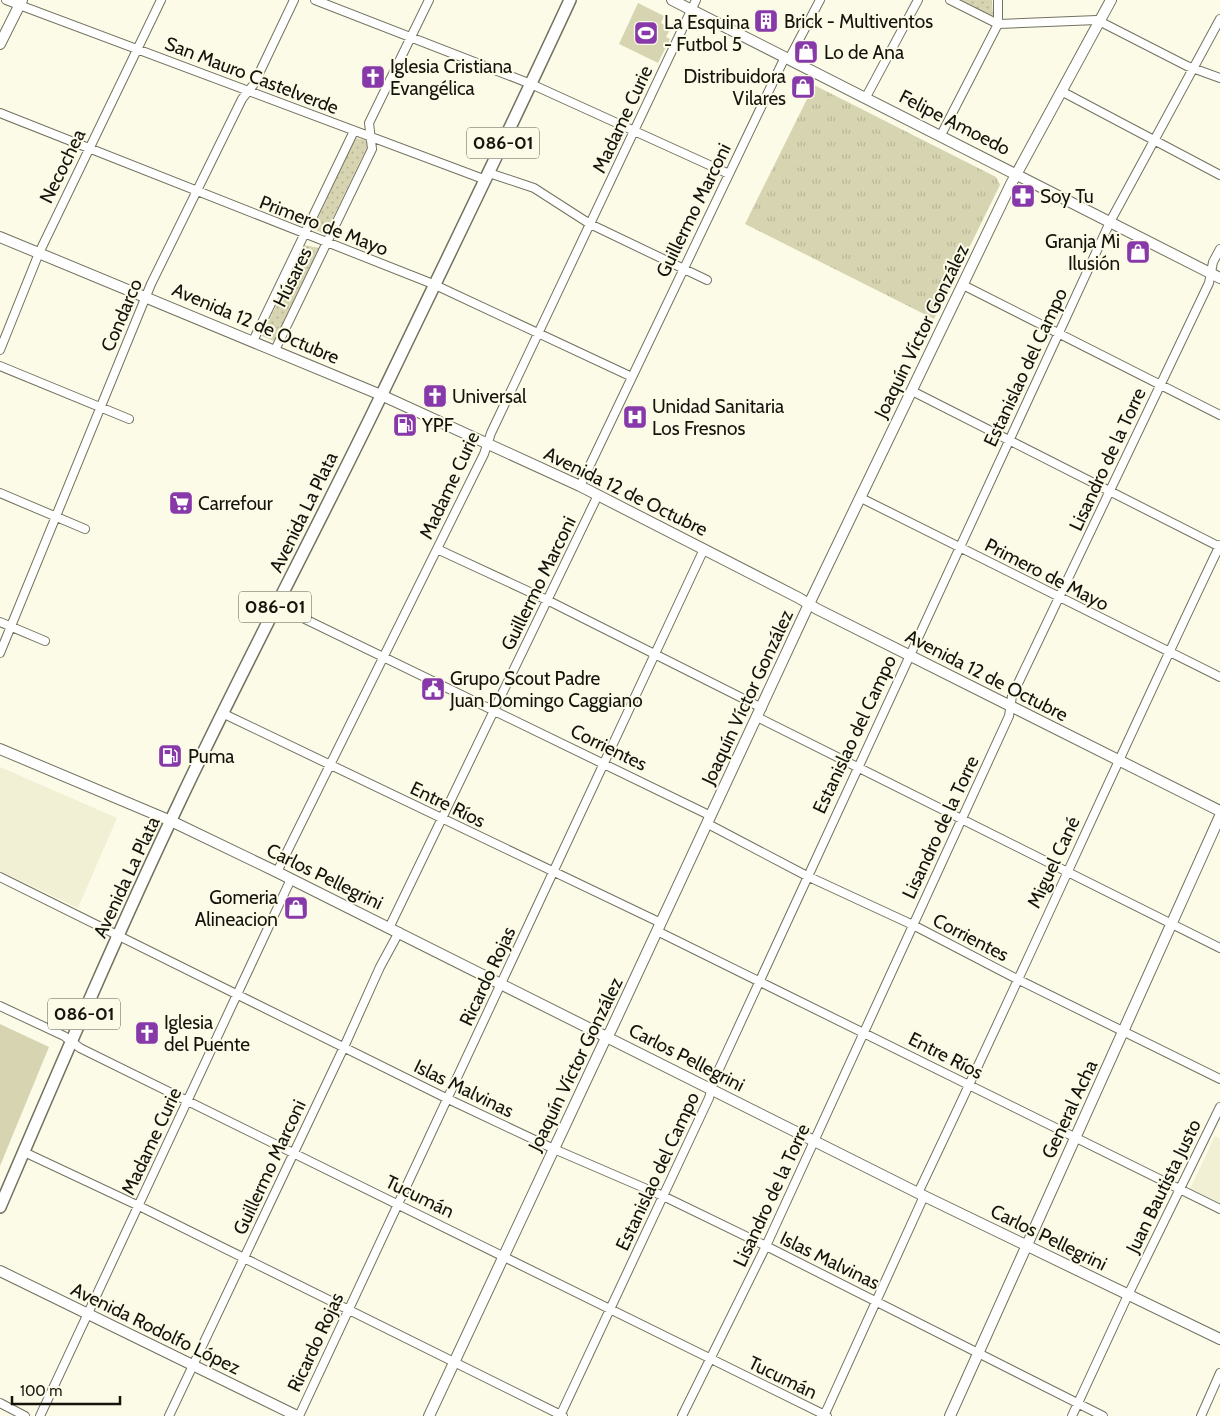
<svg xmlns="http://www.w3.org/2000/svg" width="1220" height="1416" font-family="Cabin,sans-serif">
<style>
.built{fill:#f1f0d4}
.grass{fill:url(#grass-tufts)}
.park{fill:url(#park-dots)}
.pitch{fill:#d7d5b1}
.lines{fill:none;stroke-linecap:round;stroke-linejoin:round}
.street-casing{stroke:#737260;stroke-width:10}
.secondary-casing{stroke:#737260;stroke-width:12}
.primary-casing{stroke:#737260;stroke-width:14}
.street{stroke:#fff;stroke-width:8}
.secondary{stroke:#fff;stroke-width:10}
.primary{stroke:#fff;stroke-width:11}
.labels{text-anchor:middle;stroke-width:4;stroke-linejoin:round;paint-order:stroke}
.shield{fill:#fcfbe7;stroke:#5a594e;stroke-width:1}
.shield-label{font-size:18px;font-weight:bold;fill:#14140d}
.poi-label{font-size:19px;fill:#14140d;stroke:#fcfbe7;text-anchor:start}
.street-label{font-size:19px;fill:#14140d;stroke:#fcfbe7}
</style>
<defs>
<pattern id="grass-tufts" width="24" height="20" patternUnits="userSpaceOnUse" patternTransform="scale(1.25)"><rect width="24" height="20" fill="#d7d5b1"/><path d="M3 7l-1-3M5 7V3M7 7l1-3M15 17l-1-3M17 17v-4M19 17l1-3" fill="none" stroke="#b8b697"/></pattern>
<pattern id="park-dots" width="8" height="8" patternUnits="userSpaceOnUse" patternTransform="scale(1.25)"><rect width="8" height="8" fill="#d7d5b1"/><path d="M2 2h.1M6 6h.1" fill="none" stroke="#b8b697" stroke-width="1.8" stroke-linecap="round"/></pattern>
</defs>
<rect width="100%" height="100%" fill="#fcfbe7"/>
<path class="built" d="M0 767 117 818 78 908 0 871Z
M1215 1136 1220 1139V1204L1190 1189Z"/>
<path class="grass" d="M814 85 996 177 1000 185 934 319 745 224Z"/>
<path class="park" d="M958 0H992L993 18Z
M355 138 370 141 325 234 313 229Z
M304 245 319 248 274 341 262 336Z"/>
<path class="pitch" d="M638 3 664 16 661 23 671 28 666 37 670 39 658 63 619 44Z
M0 1024 49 1047 0 1166Z"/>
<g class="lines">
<defs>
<path id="street" d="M6 0 486 180
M315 0 531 84 729 174
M950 0 998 24 1097 20 1187 66 1220 78
M789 59 820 0
M1061 91 1220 175
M866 97 918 0
M0 113 433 284 632 377
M941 135 998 24V0
M489 173 534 188 590 224 707 280
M963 285 1220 415
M253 341 354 131
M0 350 39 253 161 0
M275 350 372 149 369 123 429 0
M0 366 129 419
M912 391 1220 547
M580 486 785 57
M0 493 85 529
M861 498 1220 677
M437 549 547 600 762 708
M276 605 711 816
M0 622 45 641
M0 653 151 284 242 99 254 84 294 0
M222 713 661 923
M757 717 1220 948
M708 824 807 876 913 925 1017 979 1220 1079
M277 872 484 454 491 433 696 0
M0 877 448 1099 554 1149 663 1196 766 1246 1103 1416
M389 928 598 495
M657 931 1220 1209
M0 1006 64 1036 80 1048 827 1416
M24 1152 139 1206 563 1416
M918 1193C1021 978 1117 760 1220 545
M0 1403 25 1416
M40 1416 291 879
M169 1416 344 1047 380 967 399 932
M299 1416 704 549
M560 1416 709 1098 714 1080 1111 220 1220 19
M682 1416 766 1246 1009 716 1012 696 1209 283 1213 262 1220 249
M824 1416 924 1196
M1072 1416 1128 1295 1220 1107
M1201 1416 1220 1373"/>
<path id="secondary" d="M672 0 1220 278
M0 44 22 0
M0 237 381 395 580 486 799 598 817 609 1220 811
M0 749 171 821 277 872 922 1195 1220 1339
M0 1271 297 1416
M429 1416 604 1042 611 1030 809 604 1011 184 1111 0
M950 1416 1220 816"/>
<path id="primary" d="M0 1207C58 1072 116 936 179 803 244 665 316 531 382 394 445 263 509 132 570 0"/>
</defs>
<use href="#street" class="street-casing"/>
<use href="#secondary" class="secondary-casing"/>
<use href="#primary" class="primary-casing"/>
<use href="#street" class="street"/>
<use href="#secondary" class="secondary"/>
<use href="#primary" class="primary"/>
</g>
<defs>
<symbol id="building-square" viewBox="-11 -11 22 22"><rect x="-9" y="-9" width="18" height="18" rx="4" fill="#8839a9" stroke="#fcfbe7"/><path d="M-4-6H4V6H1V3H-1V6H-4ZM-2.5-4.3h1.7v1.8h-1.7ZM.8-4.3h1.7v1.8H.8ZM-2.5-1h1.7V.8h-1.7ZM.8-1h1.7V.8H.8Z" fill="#fff"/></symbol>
<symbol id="stadium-square" viewBox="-11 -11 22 22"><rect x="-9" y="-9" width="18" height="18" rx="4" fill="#8839a9" stroke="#fcfbe7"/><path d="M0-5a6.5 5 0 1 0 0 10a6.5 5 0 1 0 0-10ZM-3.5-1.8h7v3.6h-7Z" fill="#fff"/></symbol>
<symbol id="shop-square" viewBox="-11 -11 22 22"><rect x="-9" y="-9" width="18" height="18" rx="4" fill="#8839a9" stroke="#fcfbe7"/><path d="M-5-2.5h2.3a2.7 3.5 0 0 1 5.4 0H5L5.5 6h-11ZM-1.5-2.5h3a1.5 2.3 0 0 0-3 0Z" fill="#fff"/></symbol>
<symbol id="church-square" viewBox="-11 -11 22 22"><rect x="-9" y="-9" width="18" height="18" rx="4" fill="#8839a9" stroke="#fcfbe7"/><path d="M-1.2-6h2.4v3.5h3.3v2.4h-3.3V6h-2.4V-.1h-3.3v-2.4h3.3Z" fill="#fff"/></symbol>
<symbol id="pharmacy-square" viewBox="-11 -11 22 22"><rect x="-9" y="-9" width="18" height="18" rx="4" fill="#8839a9" stroke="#fcfbe7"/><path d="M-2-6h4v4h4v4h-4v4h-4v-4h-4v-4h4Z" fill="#fff"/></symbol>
<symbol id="hospital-square" viewBox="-11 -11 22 22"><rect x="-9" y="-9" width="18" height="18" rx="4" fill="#8839a9" stroke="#fcfbe7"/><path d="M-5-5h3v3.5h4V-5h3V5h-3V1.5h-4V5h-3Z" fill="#fff"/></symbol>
<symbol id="fuel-square" viewBox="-11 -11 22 22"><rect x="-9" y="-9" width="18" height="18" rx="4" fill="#8839a9" stroke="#fcfbe7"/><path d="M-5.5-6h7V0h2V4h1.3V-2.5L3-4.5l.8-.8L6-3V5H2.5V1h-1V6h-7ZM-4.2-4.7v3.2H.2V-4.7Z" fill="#fff"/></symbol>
<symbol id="supermarket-square" viewBox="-11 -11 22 22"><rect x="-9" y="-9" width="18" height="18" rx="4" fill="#8839a9" stroke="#fcfbe7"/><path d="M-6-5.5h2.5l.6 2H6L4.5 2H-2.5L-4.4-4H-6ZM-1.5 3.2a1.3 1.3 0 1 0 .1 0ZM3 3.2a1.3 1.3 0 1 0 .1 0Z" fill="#fff"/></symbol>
<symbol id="civic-square" viewBox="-11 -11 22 22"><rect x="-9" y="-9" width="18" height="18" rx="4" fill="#8839a9" stroke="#fcfbe7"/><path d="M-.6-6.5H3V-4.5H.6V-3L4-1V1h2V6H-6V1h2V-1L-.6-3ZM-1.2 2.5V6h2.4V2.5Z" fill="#fff"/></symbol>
</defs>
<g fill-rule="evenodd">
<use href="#building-square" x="752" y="7" width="28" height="28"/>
<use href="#stadium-square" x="632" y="19" width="28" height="28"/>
<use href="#shop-square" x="792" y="38" width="28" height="28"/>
<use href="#church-square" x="359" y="63" width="28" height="28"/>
<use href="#shop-square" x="789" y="73" width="28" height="28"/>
<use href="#pharmacy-square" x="1009" y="182" width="28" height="28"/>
<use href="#shop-square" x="1124" y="238" width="28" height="28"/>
<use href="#church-square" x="421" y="382" width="28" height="28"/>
<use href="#hospital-square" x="621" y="403" width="28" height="28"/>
<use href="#fuel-square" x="391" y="411" width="28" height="28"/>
<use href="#supermarket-square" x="167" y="489" width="28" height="28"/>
<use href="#civic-square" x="419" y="675" width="28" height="28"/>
<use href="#fuel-square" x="156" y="742" width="28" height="28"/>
<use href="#shop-square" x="282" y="894" width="28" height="28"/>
<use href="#church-square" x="133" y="1019" width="28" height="28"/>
</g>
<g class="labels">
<g class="shield">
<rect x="467" y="127.5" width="72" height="31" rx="4"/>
<rect x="239" y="591.5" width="72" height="31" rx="4"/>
<rect x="48" y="998.5" width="72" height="31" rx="4"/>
</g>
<g class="shield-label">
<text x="503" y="149">086-01</text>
<text x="275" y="613">086-01</text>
<text x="84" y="1020">086-01</text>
</g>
<g class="poi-label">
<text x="784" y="28">Brick - Multiventos</text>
<text x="664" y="29">La Esquina<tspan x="664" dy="22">- Futbol 5</tspan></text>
<text x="824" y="59">Lo de Ana</text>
<text x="390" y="73">Iglesia Cristiana<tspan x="390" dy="22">Evangélica</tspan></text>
<text x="786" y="83" text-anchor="end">Distribuidora<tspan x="786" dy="22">Vilares</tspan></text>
<text x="1040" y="203">Soy Tu</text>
<text x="1120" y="248" text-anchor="end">Granja Mi<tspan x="1120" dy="22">Ilusión</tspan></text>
<text x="452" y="403">Universal</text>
<text x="652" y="413">Unidad Sanitaria<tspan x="652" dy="22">Los Fresnos</tspan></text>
<text x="422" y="432">YPF</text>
<text x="198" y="510">Carrefour</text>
<text x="450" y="685">Grupo Scout Padre<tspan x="450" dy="22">Juan Domingo Caggiano</tspan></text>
<text x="188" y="763">Puma</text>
<text x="278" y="904" text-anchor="end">Gomeria<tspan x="278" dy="22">Alineacion</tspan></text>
<text x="164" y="1029">Iglesia<tspan x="164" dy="22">del Puente</tspan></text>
</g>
<g class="street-label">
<text transform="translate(252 75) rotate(21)" y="7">San Mauro Castelverde</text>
<text transform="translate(622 119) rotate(-65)" y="7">Madame Curie</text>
<text transform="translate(955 122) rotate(27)" y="7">Felipe Amoedo</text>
<text transform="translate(62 166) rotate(-64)" y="7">Necochea</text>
<text transform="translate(693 210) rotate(-64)" y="7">Guillermo Marconi</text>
<text transform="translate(324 225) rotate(21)" y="7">Primero de Mayo</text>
<text transform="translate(292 277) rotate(-64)" y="7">Húsares</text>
<text transform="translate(121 315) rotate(-67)" y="7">Condarco</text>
<text transform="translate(256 323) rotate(23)" y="7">Avenida 12 de Octubre</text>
<text transform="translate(921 331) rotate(-64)" y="7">Joaquín Víctor González</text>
<text transform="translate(1025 367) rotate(-65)" y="7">Estanislao del Campo</text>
<text transform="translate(1107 459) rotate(-65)" y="7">Lisandro de la Torre</text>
<text transform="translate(449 485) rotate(-65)" y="7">Madame Curie</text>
<text transform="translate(626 491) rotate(26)" y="7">Avenida 12 de Octubre</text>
<text transform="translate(303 512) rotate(-64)" y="7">Avenida La Plata</text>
<text transform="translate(1047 574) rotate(27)" y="7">Primero de Mayo</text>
<text transform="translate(538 583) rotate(-64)" y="7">Guillermo Marconi</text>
<text transform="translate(987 675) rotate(27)" y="7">Avenida 12 de Octubre</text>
<text transform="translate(747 697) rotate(-65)" y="7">Joaquín Víctor González</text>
<text transform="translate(854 734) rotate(-65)" y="7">Estanislao del Campo</text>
<text transform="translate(609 747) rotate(26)" y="7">Corrientes</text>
<text transform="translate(448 804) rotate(26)" y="7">Entre Ríos</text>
<text transform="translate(940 827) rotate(-65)" y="7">Lisandro de la Torre</text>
<text transform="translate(1053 862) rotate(-65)" y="7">Miguel Cané</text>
<text transform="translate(325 876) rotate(26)" y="7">Carlos Pellegrini</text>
<text transform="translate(126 877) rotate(-65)" y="7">Avenida La Plata</text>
<text transform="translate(971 937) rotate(27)" y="7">Corrientes</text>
<text transform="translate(487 976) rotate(-65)" y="7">Ricardo Rojas</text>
<text transform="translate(946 1055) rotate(27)" y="7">Entre Ríos</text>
<text transform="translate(687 1057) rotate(27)" y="7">Carlos Pellegrini</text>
<text transform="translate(575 1064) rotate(-64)" y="7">Joaquín Víctor González</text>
<text transform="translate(464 1088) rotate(26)" y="7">Islas Malvinas</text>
<text transform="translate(1069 1109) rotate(-65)" y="7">General Acha</text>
<text transform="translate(151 1141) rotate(-65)" y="7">Madame Curie</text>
<text transform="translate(269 1167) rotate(-65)" y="7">Guillermo Marconi</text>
<text transform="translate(657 1171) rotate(-65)" y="7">Estanislao del Campo</text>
<text transform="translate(1163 1186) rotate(-64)" y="7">Juan Bautista Justo</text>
<text transform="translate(771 1195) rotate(-65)" y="7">Lisandro de la Torre</text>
<text transform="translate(420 1196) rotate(26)" y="7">Tucumán</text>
<text transform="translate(1049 1237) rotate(26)" y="7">Carlos Pellegrini</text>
<text transform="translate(830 1260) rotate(26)" y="7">Islas Malvinas</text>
<text transform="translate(156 1328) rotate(26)" y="7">Avenida Rodolfo López</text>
<text transform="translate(315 1342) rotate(-65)" y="7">Ricardo Rojas</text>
<text transform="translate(783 1377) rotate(26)" y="7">Tucumán</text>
</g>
</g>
<path d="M12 1396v8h108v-8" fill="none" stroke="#14140d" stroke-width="2.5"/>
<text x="20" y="1396" font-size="15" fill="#14140d" stroke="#fcfbe7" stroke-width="4" paint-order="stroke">100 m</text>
</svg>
